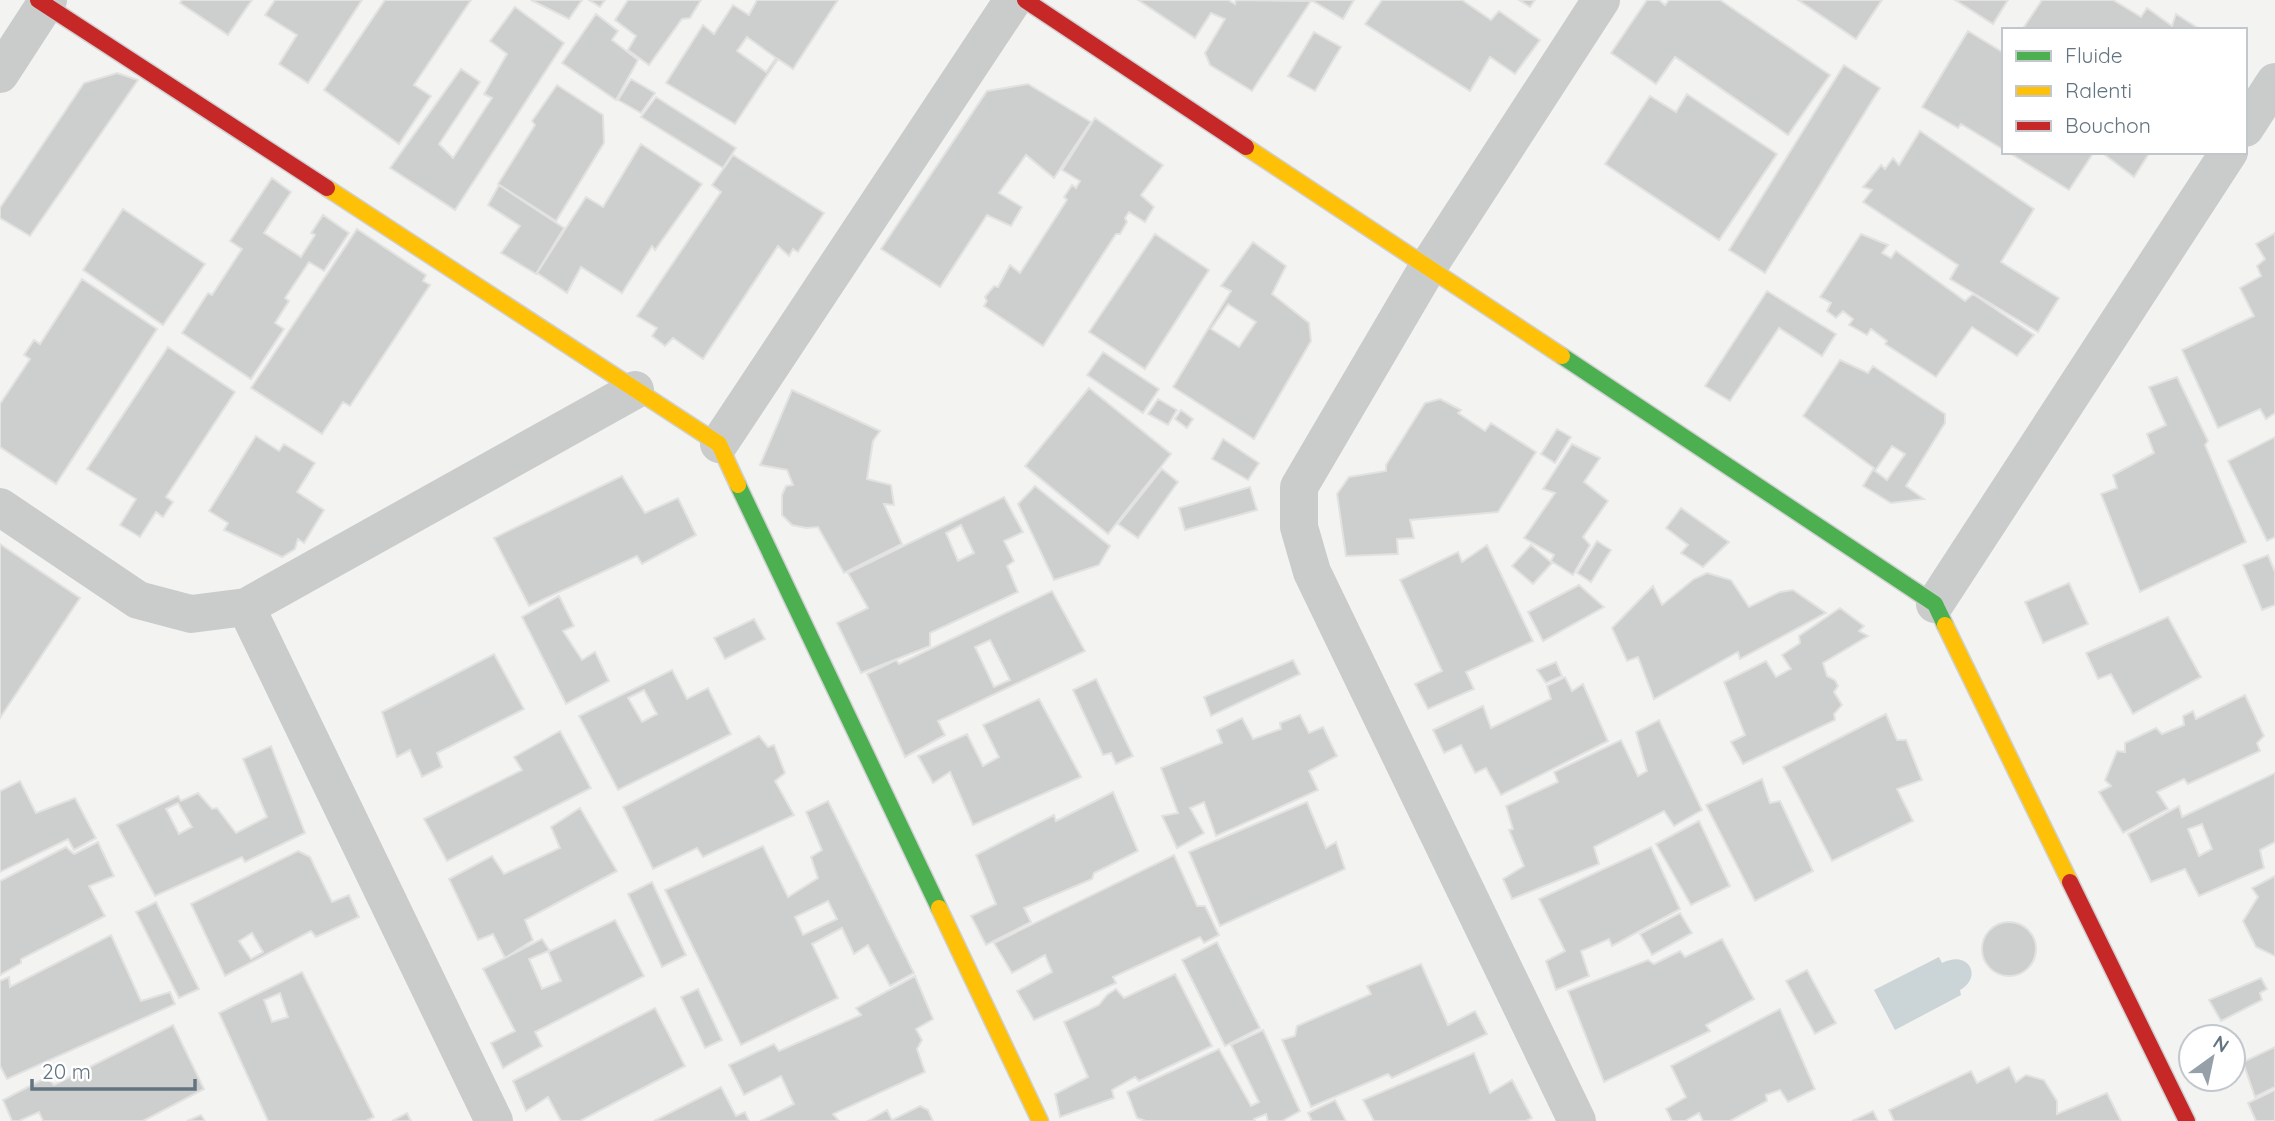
<svg xmlns="http://www.w3.org/2000/svg" width="2275" height="1121" font-family="Quicksand,sans-serif">
<style>
.water{fill:#cbd4d6}
.building{fill:#cdcfce;stroke:#e2e2e1;stroke-width:2;fill-rule:evenodd}
.lines{fill:none;stroke-linecap:round;stroke-linejoin:round}
.fast-casing{stroke:#d0d1d2;stroke-width:19}
.slow-casing{stroke:#d0d1d2;stroke-width:19}
.jam-casing{stroke:#d0d1d2;stroke-width:19}
.street{stroke:#cacccc;stroke-width:38}
.fast{stroke:#4caf50;stroke-width:16}
.slow{stroke:#ffc107;stroke-width:16}
.jam{stroke:#c62828;stroke-width:16}
</style>
<rect width="100%" height="100%" fill="#f3f3f1"/>
<path class="water" d="M1939 957 1942 963C1969 949 1983 977 1960 990L1961 995 1895 1030 1874 990Z"/>
<path class="building" d="M182 0H252L228 35 180 3Z
M275 0H362L308 83 279 64 297 35 265 15Z
M385 0H471L414 85 431 96 399 144 324 90Z
M531 0H582L569 19Z
M589 0H605L600 7Z
M628 0H701L690 18 682 19 649 65 628 50 636 36 615 20Z
M757 0H838L793 69 778 59 735 124 666 83 703 25 714 34 733 5 749 15ZM747 37 776 58 766 72 737 51Z
M1138 0H1228L1235 4 1236 0 1311 1 1252 91 1210 65 1205 53 1225 19 1211 13 1195 38Z
M1311 0H1354L1343 19Z
M1382 0H1462L1491 20 1499 11 1540 40 1515 74 1490 57 1470 91 1365 24Z
M1519 0H1535L1530 7Z
M1647 0H1659L1665 5 1669 0H1720L1830 75 1788 135 1675 57 1656 84 1611 53Z
M1798 0H1882L1856 39Z
M1955 0H2008L1993 24Z
M2042 0H2113L2141 17 2147 8 2172 26 2176 14 2201 30H2022Z
M515 7 564 43 455 210 390 168 461 69 480 82 439 144 453 158 492 98 484 94 507 54 490 41Z
M596 14 618 31 612 40 638 60 616 100 562 63Z
M1968 31 2004 53V150L1961 124 1958 128 1922 107Z
M1314 32 1341 47 1315 91 1288 76Z
M1844 65 1880 88 1765 273 1729 250Z
M117 73 138 80 30 236 0 218V208L84 83Z
M631 79 655 93 641 113 618 100Z
M1028 84 1091 122 1054 178 1026 155 999 193 1022 207 1011 226 987 215 940 287 881 249 987 91Z
M557 85 603 115 604 143 556 221 498 184 535 125 532 121Z
M1687 94 1777 154 1719 240 1605 164 1650 96 1676 112Z
M656 97 736 148 723 168 641 117Z
M1095 118 1163 165 1141 195 1154 207 1145 222 1129 212 1125 218 1127 222 1120 234H1116L1043 346 984 306 987 301 985 297 994 286 998 287 1010 265 1020 273 1067 200 1064 197 1072 185 1076 188 1080 181 1062 170Z
M1920 131 2034 209 2001 262 2059 298 2038 332 1950 279 1958 265 1863 202 1872 190 1863 187 1881 165 1885 169 1893 158 1899 165Z
M641 144 702 184 655 250 652 246 622 293 581 267 567 293 537 273 586 197 603 207Z
M2008 152H2094L2069 190Z
M2101 152H2150L2134 177Z
M733 155 824 213 798 252 793 249 789 256 778 246 703 359 673 338 665 346 652 336 657 328 637 316 721 192 712 185Z
M272 178 291 192 264 233 301 257 315 235 311 233 323 215 349 233 324 271 309 262 285 298 289 301 275 323 284 329 251 379 182 333 208 293 212 295 242 249 230 241Z
M499 185 564 228 536 274 501 253 520 226 488 205Z
M123 209 205 264 163 325 83 270Z
M357 229 426 275 423 281 430 285 350 406 343 402 322 434 251 388Z
M2275 233V413L2266 419 2260 409 2218 428 2182 350 2254 316 2240 288 2261 276 2257 266 2265 259 2256 244Z
M1155 234 1209 270 1145 369 1089 332Z
M1861 234 1888 245 1882 253 1891 258 1896 251 1965 301 1973 294 2034 335 2017 356 1972 327 1936 377 1885 344 1887 341 1871 329 1867 335 1849 325 1853 319 1843 311 1836 318 1827 311 1831 303 1820 297Z
M1253 242 1286 266 1272 294 1309 323 1311 341 1254 439 1173 387 1231 291 1221 286ZM1228 304 1256 322 1239 347 1211 329Z
M82 279 157 329 56 484 0 447V404L30 359 24 355 34 340 40 344Z
M1767 291 1836 334 1822 356 1779 328 1730 401 1705 386Z
M168 347 235 392 166 497 173 502 163 517 156 512 140 537 120 525 136 499 87 469Z
M1103 352 1159 389 1143 413 1087 375Z
M1840 360 1868 373 1873 366 1945 414V423L1906 486 1924 499 1891 503 1863 486 1874 468 1803 416ZM1892 446 1905 454 1887 480 1875 471Z
M2177 377 2208 441 2205 445 2246 542 2140 592 2101 494 2117 488 2113 475 2154 453 2147 434 2166 425 2149 387Z
M1089 388 1171 454 1108 534 1025 466Z
M792 390 880 431 873 441 867 479 891 485 894 505 884 504 902 544 844 573 818 527 806 528 792 525 782 515V495L786 486 793 485 787 470 760 465Z
M1158 399 1177 410 1168 425 1148 414Z
M1440 399 1461 410 1458 413 1485 431 1491 423 1536 452 1498 512 1410 520 1414 538 1397 539 1398 554 1346 556 1337 494 1349 477 1386 471V465L1425 403Z
M1181 410 1193 419 1187 428 1175 419Z
M1557 429 1571 437 1555 463 1541 454Z
M256 436 279 451 284 444 315 463 297 492 324 510 304 543 298 539 295 549 282 557 224 530 228 523 209 511Z
M2275 437V537L2267 541 2228 461Z
M1223 439 1259 463 1248 480 1212 459Z
M1572 444 1600 458 1584 482 1608 501 1583 537 1590 545 1573 575 1551 561 1554 555 1524 538 1555 493 1543 489Z
M1162 469 1178 482 1138 538 1118 524Z
M622 476 645 513 678 498 696 535 642 564 637 556 529 606 494 538Z
M1035 486 1110 546 1099 565 1054 580 1018 504Z
M1250 487 1257 510 1185 530 1179 508Z
M1004 497 1023 532 1004 541 1014 561 1007 566 1018 592 930 633V646L861 673 837 623 868 608 848 573ZM961 525 974 553 958 561 946 533Z
M1681 508 1729 542 1703 567 1681 553 1688 545 1666 528Z
M1597 541 1611 550 1591 582 1577 573Z
M0 544 80 598 0 718Z
M1487 545 1533 641 1466 672 1474 689 1428 709 1415 684 1442 671 1400 580 1458 552 1462 562Z
M1531 545 1552 563 1533 584 1512 566Z
M2268 555 2275 572V605L2262 610 2243 565Z
M1707 573 1731 580 1749 607 1780 592 1793 590 1826 613 1740 659 1738 652 1654 699 1638 657 1627 661 1612 628 1653 586 1662 605 1694 579Z
M2069 583 2088 624 2043 643 2025 602Z
M1579 585 1604 607 1543 641 1528 612Z
M1052 591 1085 651 938 721 945 735 905 757 867 674 896 660 899 664ZM990 640 1010 680 994 687 975 647Z
M559 596 574 626 563 631 582 660 595 652 609 681 566 704 522 617Z
M1840 608 1864 626 1859 631 1868 636 1823 663 1827 676 1835 680 1838 686 1834 692 1842 705 1834 714 1835 720 1743 764 1731 742 1745 735 1724 682 1766 661 1776 677 1791 669 1782 655 1800 643 1799 636Z
M2168 617 2201 677 2133 714 2111 674 2098 679 2086 653Z
M754 619 765 639 725 659 714 638Z
M494 654 524 709 437 753 442 767 422 777 410 750 397 757 382 712Z
M1293 660 1300 674 1211 716 1204 697Z
M1556 662 1562 676 1546 683 1537 670Z
M672 670 687 699 708 688 731 734 618 790 579 716ZM644 690 657 714 642 722 628 698Z
M1565 677 1572 691 1583 684 1608 741 1501 795 1486 768 1475 773 1461 745 1444 753 1433 730 1483 706 1491 728 1551 699 1547 686Z
M1096 679 1133 756 1116 764 1111 753 1103 755 1073 690Z
M2245 695 2264 736 2257 743 2260 751 2188 784 2184 779 2157 792 2168 809 2123 833 2099 792 2111 786 2105 780 2117 751 2125 752V743L2156 728 2162 734 2184 725 2183 716 2193 711 2196 719Z
M1039 699 1081 777 973 825 950 772 933 783 918 756 967 734 983 766 999 757 983 725Z
M1886 714 1897 740H1906L1922 780 1897 789 1913 821 1832 861 1783 767Z
M1300 715 1309 733 1323 727 1337 756 1309 771 1318 790 1216 836 1204 802 1190 808 1204 833 1177 848 1162 816 1178 813 1161 768 1222 743 1217 730 1242 718 1253 739 1281 729 1280 723Z
M1659 720 1702 810 1674 826 1664 811 1594 847 1599 864 1512 899 1503 879 1524 866 1509 830 1513 829 1506 806 1558 782 1554 772 1621 740 1638 776 1647 771 1636 732Z
M560 731 591 788 447 861 424 819 522 770 514 757Z
M759 736 768 747 774 745 785 773 775 781 794 815 703 857 697 848 653 869 623 807Z
M271 746 305 833 245 862 242 857 155 896 117 825 178 796 181 801 198 793 212 809 217 808 236 833 267 817 243 759ZM178 803 192 827 179 834 166 809Z
M2275 773V842L2260 850 2264 868 2199 896 2185 869 2151 882 2128 834 2179 806 2182 817ZM2202 824 2212 849 2199 856 2188 829Z
M1762 779 1770 803 1780 801 1813 871 1755 901 1706 805Z
M20 781 36 813 75 798 96 838 74 850 68 839 0 872V791Z
M1113 792 1138 851 1094 873 1092 879 1024 908 1031 922 986 945 971 916 996 904 976 855 1054 815 1056 821Z
M828 801 914 973 890 986 868 945 854 954 842 928 812 944 838 998 741 1045 665 890 763 846 788 897 818 878 811 857 822 850 806 812ZM828 901 837 919 803 935 795 917Z
M1307 802 1326 848 1336 842 1345 869 1220 926 1189 852Z
M580 808 617 871 525 920 533 940 505 958 493 934 478 940 449 879 492 856 504 874 560 848 551 827Z
M1699 821 1730 886 1691 905 1656 844Z
M98 842 114 876 89 886 105 916 21 959V963L0 975V881L66 847 74 854Z
M1651 847 1680 909 1612 946 1609 939 1581 951 1589 976 1556 990 1546 961 1565 951 1539 899Z
M298 851 310 857 332 902 349 895 359 917 316 937 311 931 225 976 191 904ZM252 933 263 952 251 959 239 941Z
M1174 855 1197 906H1205L1219 935 1204 943 1200 937 1113 977 1116 983 1034 1020 1017 991 1052 972 1045 955 1012 973 994 943Z
M2275 876V956L2256 947 2243 921 2258 897 2252 888Z
M652 882 686 955 662 967 628 894Z
M156 902 199 989 179 998 136 912Z
M1680 913 1692 933 1652 955 1640 934Z
M615 920 644 976 535 1032 542 1046 503 1068 491 1043 515 1031 483 969 542 939 550 951ZM548 951 561 981 542 989 529 959Z
M1982 949a27 27 0 1 1 54 0a27 27 0 1 1-54 0Z
M111 935 141 1001 170 992 175 1004 7 1079 0 1066V981L9 977 10 987Z
M1722 939 1754 999 1706 1025 1710 1031 1604 1082 1568 991 1648 960 1654 964 1680 951 1685 957Z
M1217 942 1260 1028 1225 1046 1182 960Z
M1421 964 1448 1025 1475 1011 1487 1034 1392 1078 1388 1074 1311 1107 1282 1040 1295 1036 1297 1026 1371 994 1367 986Z
M1807 970 1836 1023 1815 1034 1786 981Z
M302 972 374 1117 366 1121H268L219 1013ZM280 993 288 1017 272 1022 264 1000Z
M1175 974 1212 1046 1139 1081 1135 1077 1112 1090 1114 1098 1060 1117 1055 1094 1088 1077 1064 1022 1099 1005 1107 995 1116 989 1124 998Z
M915 976 933 1019 916 1029 922 1040 917 1049 925 1072 833 1114 839 1121H760L794 1104 781 1076 744 1095 729 1065 774 1044 779 1051 861 1015 856 1008Z
M2261 978 2267 989 2260 993 2262 1000 2221 1021 2209 1000Z
M698 989 722 1040 705 1048 681 997Z
M655 1008 685 1066 580 1121H561L548 1097 526 1111 513 1081Z
M1780 1009 1815 1089 1788 1102 1780 1090 1766 1095 1767 1101 1730 1121H1703L1699 1113 1685 1121H1672L1666 1109 1686 1097 1671 1066Z
M173 1025 204 1089 143 1121H43L39 1112 19 1121H12L3 1100 47 1077 54 1085Z
M1263 1030 1300 1111 1282 1121H1268L1266 1114 1254 1119 1255 1121H1146L1137 1118 1127 1092 1219 1049 1251 1106 1259 1102 1231 1045Z
M2275 1047V1087L2255 1097 2243 1062Z
M1474 1053 1490 1093 1512 1080 1532 1118 1526 1121H1374L1363 1100Z
M2009 1067 2016 1082 2026 1075 2044 1080 2057 1101V1114L2107 1093 2121 1121H1894L1889 1110 1971 1071 1977 1083Z
M721 1087 736 1116 745 1112 749 1121H654Z
M2275 1090V1121H2256L2248 1103Z
M1335 1100 1346 1121H1312L1308 1113Z
M920 1106 928 1110 933 1121H868L887 1110 892 1120Z
M1873 1111 1878 1121H1852Z
M407 1113 411 1121H392Z
M201 1115 205 1121H187Z"/>
<g class="lines">
<defs>
<path id="fast" d="M1562 356 1935 604 1945 625
M738 485 939 908"/>
<path id="slow" d="M1246 147 1562 356
M327 188 719 444 738 485
M1945 625 2070 882
M939 908 1040 1121"/>
<path id="jam" d="M38 0 327 188
M1025 0 1246 147
M2070 882 2187 1121"/>
</defs>
<use href="#fast" class="fast-casing"/>
<use href="#slow" class="slow-casing"/>
<use href="#jam" class="jam-casing"/>
<path class="street" d="M0 74 48 0
M2245 128 2275 82
M719 444 1013 0
M0 507 138 600 191 614 246 607 635 390
M1935 604 2229 152
M246 607 494 1121
M1577 1121 1312 572 1299 527V487L1428 267 1601 0"/>
<use href="#fast" class="fast"/>
<use href="#slow" class="slow"/>
<use href="#jam" class="jam"/>
</g>
<rect x="2002" y="28" width="245" height="126" fill="#ffffff" stroke="#c1c7cd" stroke-width="2"/>
<rect x="2016" y="51" width="35" height="10" fill="#4caf50" stroke="#c1c7cd" stroke-width="2"/>
<text x="2065" y="63" font-size="21" fill="#637481">Fluide</text>
<rect x="2016" y="86" width="35" height="10" fill="#ffc107" stroke="#c1c7cd" stroke-width="2"/>
<text x="2065" y="98" font-size="21" fill="#637481">Ralenti</text>
<rect x="2016" y="121" width="35" height="10" fill="#c62828" stroke="#c1c7cd" stroke-width="2"/>
<text x="2065" y="133" font-size="21" fill="#637481">Bouchon</text>
<g transform="translate(2212 1058) rotate(33)"><circle r="33" fill="#ffffff" stroke="#c1c7cd" stroke-width="2"/>
<path d="M0-5L12 26L0 18L-12 26Z" fill="#95a0a8"/>
<text y="-10" font-size="19" font-weight="bold" text-anchor="middle" fill="#637481">N</text>
</g>
<path d="M32 1079v10h163v-10" fill="none" stroke="#637481" stroke-width="3.5"/>
<text x="42" y="1079" font-size="21" fill="#637481" stroke="#ffffff" stroke-width="5" paint-order="stroke">20 m</text>
</svg>
